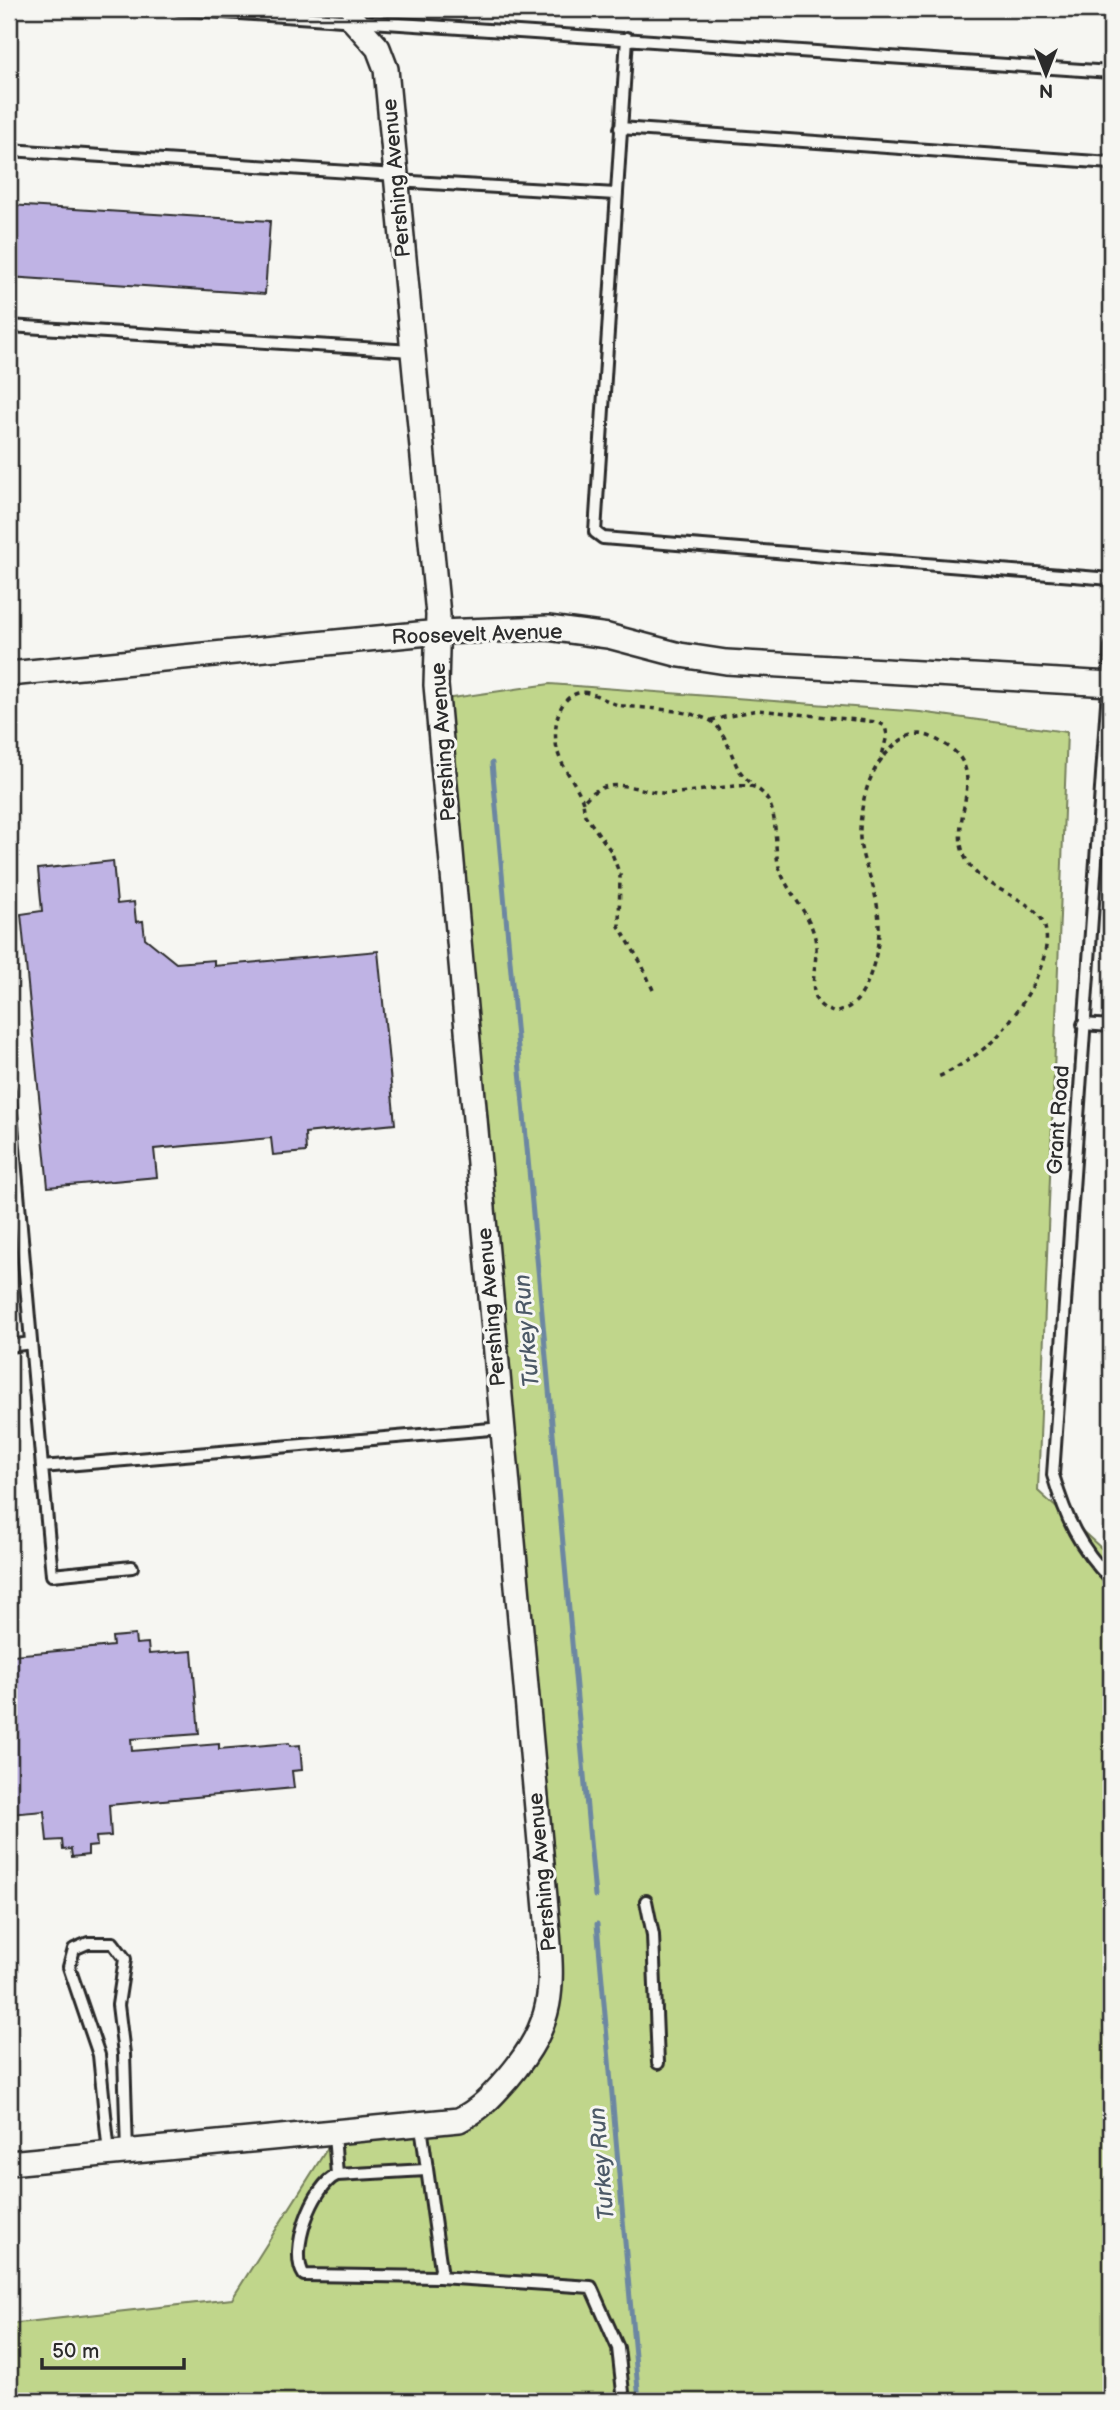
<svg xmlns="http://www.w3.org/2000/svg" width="1120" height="2410" font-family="'Balsamiq Sans',sans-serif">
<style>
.green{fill:#c0d68b;stroke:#76805b;stroke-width:2}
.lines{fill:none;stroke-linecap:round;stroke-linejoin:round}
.stream{stroke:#6c87a2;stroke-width:5}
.building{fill:#bfb3e4;stroke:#2b2b2b;stroke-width:2}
.service-casing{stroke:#2b2b2b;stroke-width:16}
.minor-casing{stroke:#2b2b2b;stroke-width:28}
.path{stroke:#2b2b2b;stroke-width:3.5;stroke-dasharray:5 5;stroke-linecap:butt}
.service{stroke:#f6f6f2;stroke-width:10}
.minor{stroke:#f6f6f2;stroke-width:23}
.labels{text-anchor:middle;stroke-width:6;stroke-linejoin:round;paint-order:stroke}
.street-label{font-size:21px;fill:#2b2b2b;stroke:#f6f6f2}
.water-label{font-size:23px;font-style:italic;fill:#4c5967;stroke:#f6f6f2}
</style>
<rect width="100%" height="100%" fill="#f6f6f2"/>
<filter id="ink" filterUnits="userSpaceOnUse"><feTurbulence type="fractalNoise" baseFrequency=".0143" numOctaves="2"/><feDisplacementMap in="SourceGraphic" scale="14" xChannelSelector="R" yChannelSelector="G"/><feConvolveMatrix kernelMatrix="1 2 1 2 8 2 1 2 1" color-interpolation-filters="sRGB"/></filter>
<g filter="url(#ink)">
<path class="green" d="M550 684 920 712 1067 732 1038 1491 1111 1557V2401H9V2324L232 2299 337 2133 459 2120 545 2018 438 700Z"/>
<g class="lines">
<path class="stream" d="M492 763 595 1896
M597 1924 639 2401"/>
</g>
<path class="building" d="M9 205 270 221 265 294 9 277Z
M113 861 117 904 134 902 136 922 143 921 145 938 176 963 214 960V966L378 951 395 1124 305 1133 306 1152 273 1155 271 1138 154 1149 157 1177 48 1187 21 914 42 911 38 869Z
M135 1635 136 1644 148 1643 149 1654 192 1651 199 1734 131 1739 132 1751 219 1744V1749L289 1743 290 1746 300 1745 302 1770 292 1771 294 1788 109 1805 111 1836 96 1837 97 1846 88 1847V1855L72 1857 71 1849 63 1850 62 1840 47 1841 44 1811 9 1814V1649L12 1648 13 1655 113 1646 112 1637Z"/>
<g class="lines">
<defs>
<path id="service" d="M179 9 1111 72
M627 38 595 532 603 538 1111 579
M620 128 1111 163
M9 150 396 175
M396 181 616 194
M9 326 412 351
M1111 646 1053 1475C1066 1519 1079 1547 1111 1580
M1083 1024 1111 1026
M9 1090 42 1467 503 1428
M9 1346 31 1343
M42 1467 52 1575 132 1567
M646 1901 653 1935 658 2063
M421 2126 441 2269 439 2277
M334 2134 337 2175 426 2170
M109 2154 99 2055 69 1967 74 1949 88 1943H113L125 1959 118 2005 124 2054 127 2152
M337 2175C313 2185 288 2252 304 2275L439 2277 591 2287 618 2348 624 2401"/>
<path id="minor" d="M9 674 439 632 548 628 608 636 680 655 726 662 1111 684
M9 2163 459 2120C480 2110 493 2095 508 2078 556 2021 553 1990 547 1920L436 685 438 615 386 69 378 48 353 20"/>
</defs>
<use href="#service" class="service-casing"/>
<use href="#minor" class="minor-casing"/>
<path class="path" d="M711 720 757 710 877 722 885 726 887 735 881 760
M583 802C577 783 561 768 557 749 553 730 556 699 578 693 593 689 609 705 624 706 651 709 684 709 709 720 725 727 731 757 739 770 743 776 749 781 754 786
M653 990 642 965 619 926 620 875 611 851 585 815 583 802C606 774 632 789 662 793 685 796 743 780 756 788 782 804 772 842 779 867 787 893 809 911 815 938 819 957 810 979 815 997 819 1007 826 1009 835 1013 855 1007 862 997 869 978 882 943 882 915 871 880 866 866 861 854 860 839 859 812 866 776 885 755 894 745 905 734 920 734 930 735 941 742 949 747 988 774 949 819 964 855 979 889 1014 890 1037 913 1067 945 1018 1014 995 1039 979 1054 958 1068 938 1077"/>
<use href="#service" class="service"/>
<use href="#minor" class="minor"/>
</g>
</g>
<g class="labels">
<g class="street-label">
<text transform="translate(396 178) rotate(-95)" y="7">Pershing Avenue</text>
<text transform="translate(477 634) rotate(-2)" y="7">Roosevelt Avenue</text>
<text transform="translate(443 742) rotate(-94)" y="7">Pershing Avenue</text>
<text transform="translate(1058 1120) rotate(-86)" y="7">Grant Road</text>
<text transform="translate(491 1307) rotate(-95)" y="7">Pershing Avenue</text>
<text transform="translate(542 1872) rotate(-95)" y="7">Pershing Avenue</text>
</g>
<g class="water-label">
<text transform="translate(526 1331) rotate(-95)" y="8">Turkey Run</text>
<text transform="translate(601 2164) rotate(-95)" y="8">Turkey Run</text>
</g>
</g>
<rect width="1120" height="2410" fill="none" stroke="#f6f6f2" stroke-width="35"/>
<rect x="18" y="18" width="1085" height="2375" fill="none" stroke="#2b2b2b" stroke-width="2.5" filter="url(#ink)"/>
<g transform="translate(1046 74) rotate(180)" stroke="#f6f6f2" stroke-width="5" paint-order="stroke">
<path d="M0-5L12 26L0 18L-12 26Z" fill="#2b2b2b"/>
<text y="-10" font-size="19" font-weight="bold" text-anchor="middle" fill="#2b2b2b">N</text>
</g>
<path d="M42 2358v10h142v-10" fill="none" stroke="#2b2b2b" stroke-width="3.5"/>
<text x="52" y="2358" font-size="21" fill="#2b2b2b" stroke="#f6f6f2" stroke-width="5" paint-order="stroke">50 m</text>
</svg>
